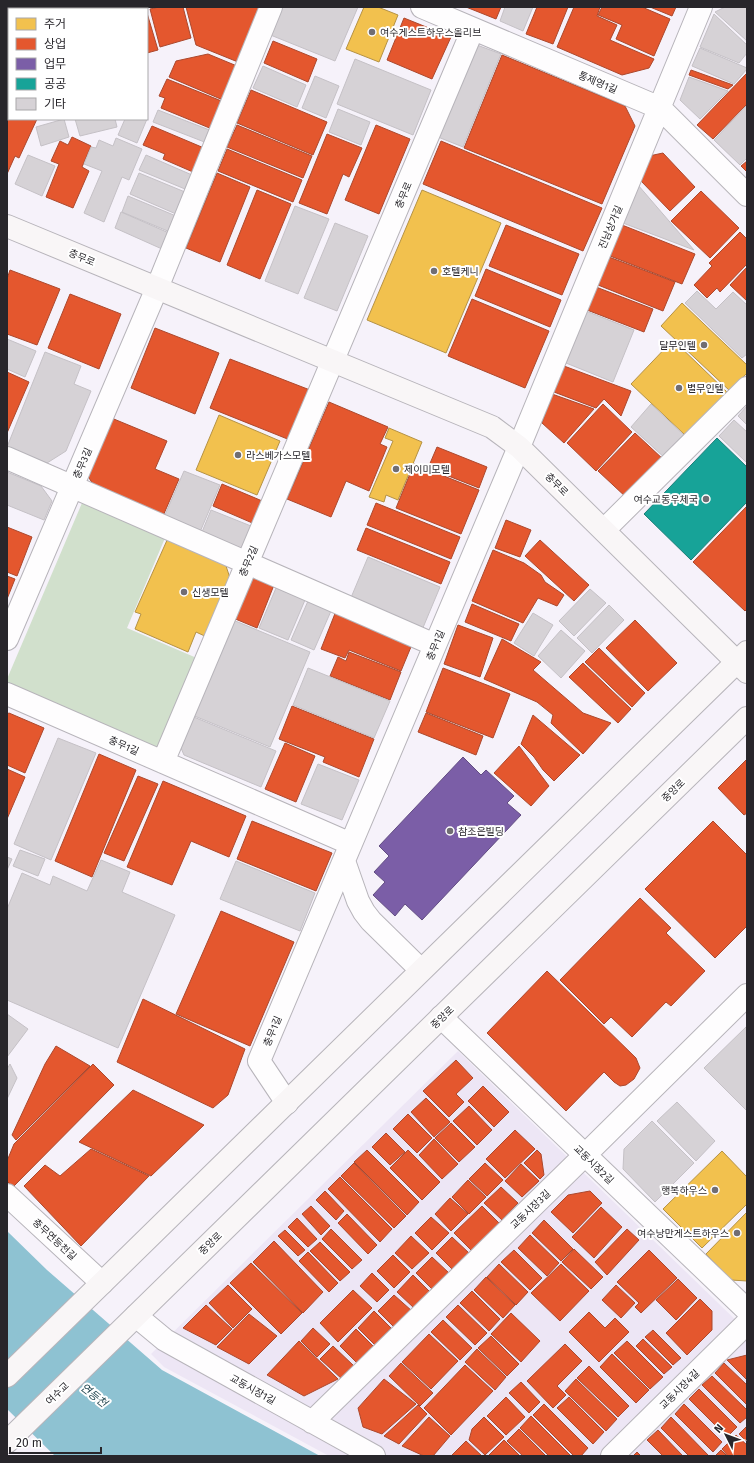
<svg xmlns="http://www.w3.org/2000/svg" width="754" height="1463" font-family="'Fira Sans','Noto Sans KR',sans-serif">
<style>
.built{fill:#ede6f5}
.green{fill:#d1e0cc}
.water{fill:#8ec2d2}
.homes{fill:#f2c14e;stroke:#b59244}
.shops{fill:#e4572e;stroke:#ac482d}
.offices{fill:#7b5ea7;stroke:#624d82}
.public{fill:#17a398;stroke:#1c7e77}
.building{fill:#d6d2d6;stroke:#c5c1c6}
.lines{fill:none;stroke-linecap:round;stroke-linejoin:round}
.street-casing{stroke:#b7b4ba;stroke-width:24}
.secondary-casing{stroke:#b7b4ba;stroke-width:24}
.street{stroke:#fefdfe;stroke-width:22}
.secondary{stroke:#f9f6f7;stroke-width:22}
.poi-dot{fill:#706d73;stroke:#fff;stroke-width:1.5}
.labels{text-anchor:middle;stroke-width:4;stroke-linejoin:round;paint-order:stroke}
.poi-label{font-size:10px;fill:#28262b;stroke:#fff;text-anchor:start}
.street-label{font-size:10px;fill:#28262b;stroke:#fff}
.water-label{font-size:11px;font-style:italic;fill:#1f434c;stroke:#fff}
</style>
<rect width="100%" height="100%" fill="#f6f2fa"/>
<path class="built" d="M458 1051 747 1331V1456H329L164 1367 151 1354Z"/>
<path class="green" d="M82 503 165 538 127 628 199 659 160 749 7 684V679Z"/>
<path class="water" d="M7 1231 47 1270 162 1370 320 1456H55L7 1409Z"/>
<path class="homes" d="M364 7H378L398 15 379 62 346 49Z
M422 190 501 223 446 353 367 320Z
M682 303 747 365V373L730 391 661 326Z
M673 340 727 392 686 436 631 384Z
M219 415 280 441 257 495 196 470Z
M389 428 422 442 398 500 386 495 384 502 369 497 393 441 385 438Z
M168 538 225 563 230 578 209 638 196 632 188 652 135 629 141 614 135 612Z
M722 1151 747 1177V1204L702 1248 663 1209Z
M747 1212V1281L731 1280 706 1254Z"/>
<path class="shops" d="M159 7H183L191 38 160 47 150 9Z
M186 7H261L238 62 196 45Z
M466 7H501L496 19Z
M537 7H568L553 44 526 34Z
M574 7H600L597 16 617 25 610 40 654 59 649 68 622 75 557 47Z
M602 7H642L670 19 654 56 616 39 622 25 598 15Z
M650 7H676L672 16Z
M147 13 158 50 147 53Z
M404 18 451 37 432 79 387 60Z
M273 41 317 59 308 82 264 63Z
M9 53V92L7 85V54Z
M208 54 237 66 223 100 169 77 176 61Z
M502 55 625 106 635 126 602 204 464 148Z
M691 70 733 85 728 89 689 75Z
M747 73V104L713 139 697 125Z
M167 79 224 102 212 129 161 108 165 98 159 96Z
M251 90 327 122 313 155 237 123Z
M7 106 9 107V119H37L19 158 15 156 7 174Z
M237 125 312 156 303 178 227 147Z
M376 125 410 139 379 214 345 200Z
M152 126 204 148 193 172 163 159 165 154 143 145Z
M327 134 362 148 349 177 343 174 327 214 299 203Z
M72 137 91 146 82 167 89 171 73 208 46 197 59 164 51 161 60 141 68 145Z
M441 141 602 208 583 251 423 184Z
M227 149 302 180 293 202 218 171Z
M663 153 695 187 670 211 641 181 649 156Z
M747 161V172L741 166Z
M217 173 250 187 220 262 186 248Z
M257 190 291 204 260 279 227 265Z
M701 191 739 228 710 258 671 221Z
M506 225 579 254 562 295 489 266Z
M622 225 695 254 682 284 610 256Z
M740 232 747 239V264L720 292 717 288 707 298 694 285 712 266 709 263Z
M609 257 675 282 663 311 598 285Z
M747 267V301L730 285Z
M486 269 561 300 550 327 475 296Z
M10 270 60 289 37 345 7 334V279Z
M596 287 653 309 644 332 587 310Z
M70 294 121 314 99 369 48 348Z
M472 299 549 331 525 388 448 356Z
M155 328 219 353 195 414 131 388Z
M230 359 310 390 290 440 210 408Z
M564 366 631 391 621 416 604 399 596 408 554 392Z
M7 372 29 382 7 433Z
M552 394 594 409 564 443 542 423Z
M329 402 388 427 380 444 387 447 369 491 346 481 331 517 287 499Z
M603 404 632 432 596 471 567 443Z
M109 417 167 441 155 469 179 479 163 516 95 487 85 472Z
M635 433 664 460 628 499 598 471Z
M437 447 487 467 479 488 428 468Z
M414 464 479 490 461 534 396 508Z
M222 484 267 503 257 525 213 506Z
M376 503 460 537 451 559 367 525Z
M747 506V609L745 611 693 562Z
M506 520 531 530 520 557 495 548Z
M7 527 32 537 17 576 7 572Z
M366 528 450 562 441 584 357 550Z
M540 540 589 585 574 601 525 556Z
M493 550 524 563 541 575 545 582 564 595 557 606 538 598 523 623 472 601Z
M7 576 15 579 7 599Z
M254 577 274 585 257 628 233 618 248 581Z
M472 604 519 624 511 641 465 622Z
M336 611 413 642 401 671 349 650 345 658 321 649Z
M635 620 677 663 648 691 606 648Z
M458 625 493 638 480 677 444 664Z
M502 639 541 662 533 670 583 713 611 723 583 754 551 723 553 715 537 702 484 679Z
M599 648 645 693 632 707 585 662Z
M349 652 401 672 390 700 330 676 338 657 346 661Z
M583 663 631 709 618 723 569 677Z
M443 668 510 694 493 738 426 712Z
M292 706 374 739 359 777 323 762 325 757 279 739Z
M9 713 44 728 25 773 7 765V714Z
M426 713 483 736 476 755 418 732Z
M533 715 580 755 554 781 543 770 534 757 521 744Z
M285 743 315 756 296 802 265 789Z
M519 746 549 786 531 806 494 773Z
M99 754 136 770 92 877 55 861Z
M747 759V813L744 815 718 788Z
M7 769 25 777 7 819Z
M138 776 158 784 124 861 104 853Z
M163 781 246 816 229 857 191 841 172 885 127 867Z
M252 821 332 853 316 891 237 859Z
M713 821 747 855V926L715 958 645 889Z
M640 898 671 928 666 933 705 971 671 1006 666 1002 632 1037 611 1017 604 1024 560 980Z
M221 911 294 942 250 1046 176 1014Z
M547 971 636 1058 640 1068 634 1079 626 1085 620 1086 614 1082 604 1072 566 1111 487 1033Z
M143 999 245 1049 228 1095 213 1108 117 1062Z
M56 1046 90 1066 16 1140 12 1135 45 1064Z
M456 1060 473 1078 456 1094 464 1102 449 1117 423 1091Z
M93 1064 114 1085 13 1187 7 1181V1161L14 1144Z
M483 1086 509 1112 494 1127 468 1101Z
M133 1090 204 1125 151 1176 79 1142Z
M426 1098 450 1122 434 1137 411 1112Z
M469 1106 492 1130 477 1145 453 1121Z
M408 1114 432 1138 417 1153 393 1129Z
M451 1123 475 1147 459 1162 435 1138Z
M515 1130 535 1149 505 1178 486 1159Z
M386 1133 405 1152 390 1165 372 1147Z
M434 1139 458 1164 442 1179 419 1155Z
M91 1149 149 1176 81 1246 24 1186 45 1165 60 1176Z
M367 1150 419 1202 407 1215 354 1162Z
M408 1150 440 1182 422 1200 390 1168Z
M537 1150 541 1154 544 1175 540 1179 524 1163Z
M354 1163 406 1216 394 1228 341 1176Z
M485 1163 503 1180 487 1196 469 1179Z
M521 1164 539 1181 522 1197 505 1181Z
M340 1177 392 1229 380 1242 328 1189Z
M468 1180 486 1197 469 1214 452 1197Z
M501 1187 518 1203 502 1220 484 1203Z
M325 1191 344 1211 336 1220 316 1200Z
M590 1191 602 1203 573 1233 551 1212 568 1195Z
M450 1198 468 1214 451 1231 435 1214Z
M311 1206 330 1226 321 1235 302 1214Z
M482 1206 499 1223 472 1251 454 1233Z
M601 1207 622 1227 594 1258 572 1237Z
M347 1214 377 1245 368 1254 338 1223Z
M431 1217 449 1233 432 1250 415 1233Z
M297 1218 317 1239 308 1247 288 1227Z
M544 1220 573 1249 561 1261 532 1233Z
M331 1229 362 1260 352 1269 322 1239Z
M627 1229 639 1240 607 1275 595 1262Z
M285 1230 305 1250 298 1256 278 1236Z
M530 1235 559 1263 547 1276 518 1248Z
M411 1236 429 1253 412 1269 395 1253Z
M452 1237 469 1253 453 1270 436 1253Z
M274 1241 323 1292 303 1313 253 1262Z
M320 1242 350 1272 340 1281 310 1251Z
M574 1249 603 1277 591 1289 562 1262Z
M514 1250 542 1278 530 1290 501 1262Z
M649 1250 677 1278 641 1313 635 1307 639 1303 617 1282Z
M308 1252 338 1283 329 1292 299 1261Z
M393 1255 410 1272 394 1288 377 1271Z
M432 1257 449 1273 433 1290 416 1273Z
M251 1263 302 1313 281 1334 230 1283Z
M499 1264 528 1292 516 1305 487 1277Z
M561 1264 589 1291 560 1321 531 1293Z
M372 1273 389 1290 377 1302 360 1286Z
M413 1275 430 1292 414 1308 397 1292Z
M486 1277 515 1305 503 1318 474 1290Z
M678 1279 697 1298 676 1320 656 1300Z
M228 1285 252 1309 233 1328 209 1303Z
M616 1285 635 1303 621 1318 602 1300Z
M353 1290 372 1308 338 1342 320 1323Z
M472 1291 500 1319 489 1331 460 1303Z
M394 1295 412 1311 395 1328 378 1311Z
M700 1299 712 1311V1330L687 1355 666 1333Z
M206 1305 232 1329 216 1345 183 1328Z
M458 1305 487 1333 475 1345 446 1317Z
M374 1311 391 1328 375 1345 358 1328Z
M589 1312 605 1328 615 1318 629 1332 599 1362 569 1332Z
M511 1313 540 1341 521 1362 491 1334Z
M249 1314 277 1336 249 1364 217 1347Z
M443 1320 472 1348 460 1360 431 1332Z
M313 1328 330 1344 317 1357 301 1341Z
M356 1329 373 1346 357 1363 340 1346Z
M653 1330 681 1358 673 1365 645 1337Z
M429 1334 458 1361 431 1389 402 1362Z
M491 1336 519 1364 507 1376 478 1348Z
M643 1339 672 1367 664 1374 636 1346Z
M299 1341 338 1379 304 1396 267 1375Z
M627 1341 663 1377 650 1389 614 1353Z
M565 1344 582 1361 557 1386 566 1395 553 1408 527 1381Z
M333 1346 354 1366 342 1379 320 1359Z
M477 1349 506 1377 495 1390 465 1362Z
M612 1354 649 1390 636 1403 600 1367Z
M747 1355V1380L727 1360Z
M401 1363 433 1393 420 1406 389 1376Z
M724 1363 747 1385V1405L715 1373Z
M465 1365 493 1391 451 1435 424 1408Z
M589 1366 629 1406 618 1417 577 1378Z
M712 1376 747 1410V1417L740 1423 702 1385Z
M384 1379 416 1404 382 1434 363 1427 358 1408Z
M576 1379 617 1419 606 1431 565 1391Z
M521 1382 540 1402 529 1413 509 1393Z
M699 1389 737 1427 727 1437 689 1399Z
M506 1397 525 1417 506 1435 487 1416Z
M569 1397 604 1432 593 1444 557 1408Z
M544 1404 588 1448 581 1456H574L533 1415Z
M684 1404 722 1442 713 1452 675 1414Z
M418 1405 427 1414 399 1444 384 1436Z
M531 1416 571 1456H549L520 1428Z
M429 1417 450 1436 433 1456H424L402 1446Z
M484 1417 504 1437 485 1455 469 1440 472 1429Z
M671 1417 709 1456H689L661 1428Z
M747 1426V1442L739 1434Z
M519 1429 546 1456H523L507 1441Z
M658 1430 683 1456H663L647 1440Z
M736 1435 747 1445V1456H728L722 1449Z
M504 1440 520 1456H488Z
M466 1441 482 1456H451Z
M721 1450 727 1456H715Z
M637 1452 641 1456H633Z"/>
<path class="offices" d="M463 757 481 775 486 770 514 796 507 803 521 815 422 920 405 904 395 916 373 895 385 882 374 872 389 856 379 846Z"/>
<path class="public" d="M717 438 747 467V502L691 560 644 514Z"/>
<path class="building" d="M7 7H31L32 9H9V18L7 19Z
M279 7H358L335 61 268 34Z
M505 7H533L523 31 500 21Z
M725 7H747V41L715 12Z
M714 14 747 45V53L739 63 700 47Z
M477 45 501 54 463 147 438 137Z
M700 48 747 68V69L734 84 692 66Z
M355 59 431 90 413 135 337 104Z
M263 66 306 85 297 107 253 88Z
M315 76 339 86 326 118 302 108Z
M689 77 728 91 700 119 680 100Z
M747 105V158L740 165 714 140Z
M338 109 370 122 361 145 329 132Z
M158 110 212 131 207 143 153 122Z
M64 119 69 137 41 146 36 127Z
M75 119H115L117 127 80 136Z
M125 119H147L137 143 118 135Z
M116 138 142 149 129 180 122 177 104 222 84 213 102 171 84 164 91 147 96 148 99 140 113 146Z
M28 155 55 166 42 196 15 184Z
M146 155 192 175 185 189 139 170Z
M139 173 185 192 176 214 130 194Z
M638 185 694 250 623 223Z
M128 196 176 216 170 232 122 212Z
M295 206 329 219 298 294 265 281Z
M121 212 169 233 162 249 115 228Z
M335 223 368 236 337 311 304 298Z
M697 291 716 309 733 292 747 305V354L742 358 685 303Z
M586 311 634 330 613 382 566 363Z
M7 339 36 351 25 377 7 369Z
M45 352 81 366 74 384 91 391 66 451 47 463 7 447Z
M651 404 686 437 666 459 631 427Z
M747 406V425L738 416Z
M734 420 747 432V463L719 436Z
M184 471 220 485 200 532 164 517Z
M7 472 41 486 52 501 44 520 7 505Z
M211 510 256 528 246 551 202 532Z
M368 557 440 587 422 630 350 600Z
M276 588 305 600 288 640 259 628Z
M590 589 606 603 574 636 559 621Z
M308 601 331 611 314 650 291 640Z
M609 605 624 620 592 653 577 638Z
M533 613 553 625 534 656 514 643Z
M233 620 310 652 270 747 192 715Z
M561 630 585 651 561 678 538 656Z
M308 668 390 701 374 738 293 705Z
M189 715 276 751 261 787 184 755 178 741Z
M58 738 96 753 51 860 14 844Z
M318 764 359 780 342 820 301 804Z
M20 850 45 859 38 876 13 866Z
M7 857 12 859 7 870Z
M101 860 130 872 122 892 175 915 118 1048 7 1000V909L22 873 50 885 53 876 87 891Z
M236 861 315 893 300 931 220 899Z
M7 1014 28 1029 7 1057Z
M747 1026V1111L704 1068Z
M10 1064 17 1078 7 1099V1069Z
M677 1102 715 1141 696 1161 657 1121Z
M652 1121 694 1163 655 1202 623 1169 624 1149Z"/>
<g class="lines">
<defs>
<path id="street" d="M422 7 660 108 747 195
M104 9 110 7
M7 38H9
M7 458 435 645
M604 530 747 388
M7 639 157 288 271 7
M7 694 351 844
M163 762 473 29
M344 861 358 901 364 912 371 921 421 970
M441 1017 747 1310
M287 1103 259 1061 519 447 701 7
M7 1195 102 1283
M136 1316 165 1340 374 1456
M312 1422 585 1155 747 995
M612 1456 747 1323"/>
<path id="secondary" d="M7 226 492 427 519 447 747 672
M7 1376 747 652
M7 1442 747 718"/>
</defs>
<use href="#street" class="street-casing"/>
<use href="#secondary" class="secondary-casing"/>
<use href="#street" class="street"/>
<use href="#secondary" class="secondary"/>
</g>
<g class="poi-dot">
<circle cx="372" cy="32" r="4"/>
<circle cx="434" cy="271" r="4"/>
<circle cx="704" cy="345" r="4"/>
<circle cx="679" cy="388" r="4"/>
<circle cx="238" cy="455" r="4"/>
<circle cx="396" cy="469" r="4"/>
<circle cx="706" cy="499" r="4"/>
<circle cx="184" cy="592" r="4"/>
<circle cx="450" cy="831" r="4"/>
<circle cx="715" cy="1190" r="4"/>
<circle cx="737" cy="1233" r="4"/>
</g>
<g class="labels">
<g class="poi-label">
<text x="380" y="36">여수게스트하우스올리브</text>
<text x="442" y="275">호텔케니</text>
<text x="696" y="349" text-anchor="end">달무인텔</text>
<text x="687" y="392">별무인텔</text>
<text x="246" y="459">라스베가스모텔</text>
<text x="404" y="473">제이미모텔</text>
<text x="698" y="503" text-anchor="end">여수교동우체국</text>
<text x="192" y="596">신생모텔</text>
<text x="458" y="835">참조은빌딩</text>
<text x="707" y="1194" text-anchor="end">행복하우스</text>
<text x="729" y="1237" text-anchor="end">여수낭만게스트하우스</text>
</g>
<g class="street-label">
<text transform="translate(598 82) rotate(23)" y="4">통제영1길</text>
<text transform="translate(403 195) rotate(-67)" y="4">충무로</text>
<text transform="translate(610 227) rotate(-67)" y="4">진남상가길</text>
<text transform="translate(82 257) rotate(23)" y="4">충무로</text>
<text transform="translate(82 463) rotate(-67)" y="4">충무3길</text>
<text transform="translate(557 484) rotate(45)" y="4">충무로</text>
<text transform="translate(248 561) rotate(-67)" y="4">충무2길</text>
<text transform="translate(435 645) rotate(-67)" y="4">충무1길</text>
<text transform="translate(124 745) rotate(24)" y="4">충무1길</text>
<text transform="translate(673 790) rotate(-44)" y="4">중앙로</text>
<text transform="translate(442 1017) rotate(-44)" y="4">중앙로</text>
<text transform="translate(272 1031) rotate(-67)" y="4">충무1길</text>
<text transform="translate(594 1164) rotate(44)" y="4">교동시장2길</text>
<text transform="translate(530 1209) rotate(-44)" y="4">교동시장3길</text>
<text transform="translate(55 1239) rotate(43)" y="4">충무연등천길</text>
<text transform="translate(210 1243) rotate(-44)" y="4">중앙로</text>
<text transform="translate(253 1389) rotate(29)" y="4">교동시장1길</text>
<text transform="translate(679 1389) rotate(-45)" y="4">교동시장4길</text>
<text transform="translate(57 1393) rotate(-44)" y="4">여수교</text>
</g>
<g class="water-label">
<text transform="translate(94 1395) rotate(39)" y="4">연등천</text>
</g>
</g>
<rect width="754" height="1463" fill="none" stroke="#28262b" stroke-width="16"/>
<rect x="8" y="8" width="140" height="112" fill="#ffffff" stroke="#a9a8aa"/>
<rect x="16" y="18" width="20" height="12" fill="#f2c14e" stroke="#a9a8aa"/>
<text x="44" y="28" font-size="12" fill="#28262b">주거</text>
<rect x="16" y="38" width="20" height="12" fill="#e4572e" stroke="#a9a8aa"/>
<text x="44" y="48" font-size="12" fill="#28262b">상업</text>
<rect x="16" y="58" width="20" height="12" fill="#7b5ea7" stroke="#a9a8aa"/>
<text x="44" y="68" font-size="12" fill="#28262b">업무</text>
<rect x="16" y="78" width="20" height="12" fill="#17a398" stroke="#a9a8aa"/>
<text x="44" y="88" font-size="12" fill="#28262b">공공</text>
<rect x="16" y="98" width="20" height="12" fill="#d6d2d6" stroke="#a9a8aa"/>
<text x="44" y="108" font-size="12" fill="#28262b">기타</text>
<g transform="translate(726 1435) rotate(312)" stroke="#ffffff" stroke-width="3" paint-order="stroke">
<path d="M0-3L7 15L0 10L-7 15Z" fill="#28262b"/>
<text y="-6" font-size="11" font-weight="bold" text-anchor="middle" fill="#28262b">N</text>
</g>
<path d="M10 1447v6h91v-6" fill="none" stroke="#28262b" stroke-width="2"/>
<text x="16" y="1447" font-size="12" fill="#28262b" stroke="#ffffff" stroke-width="3" paint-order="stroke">20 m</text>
</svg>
